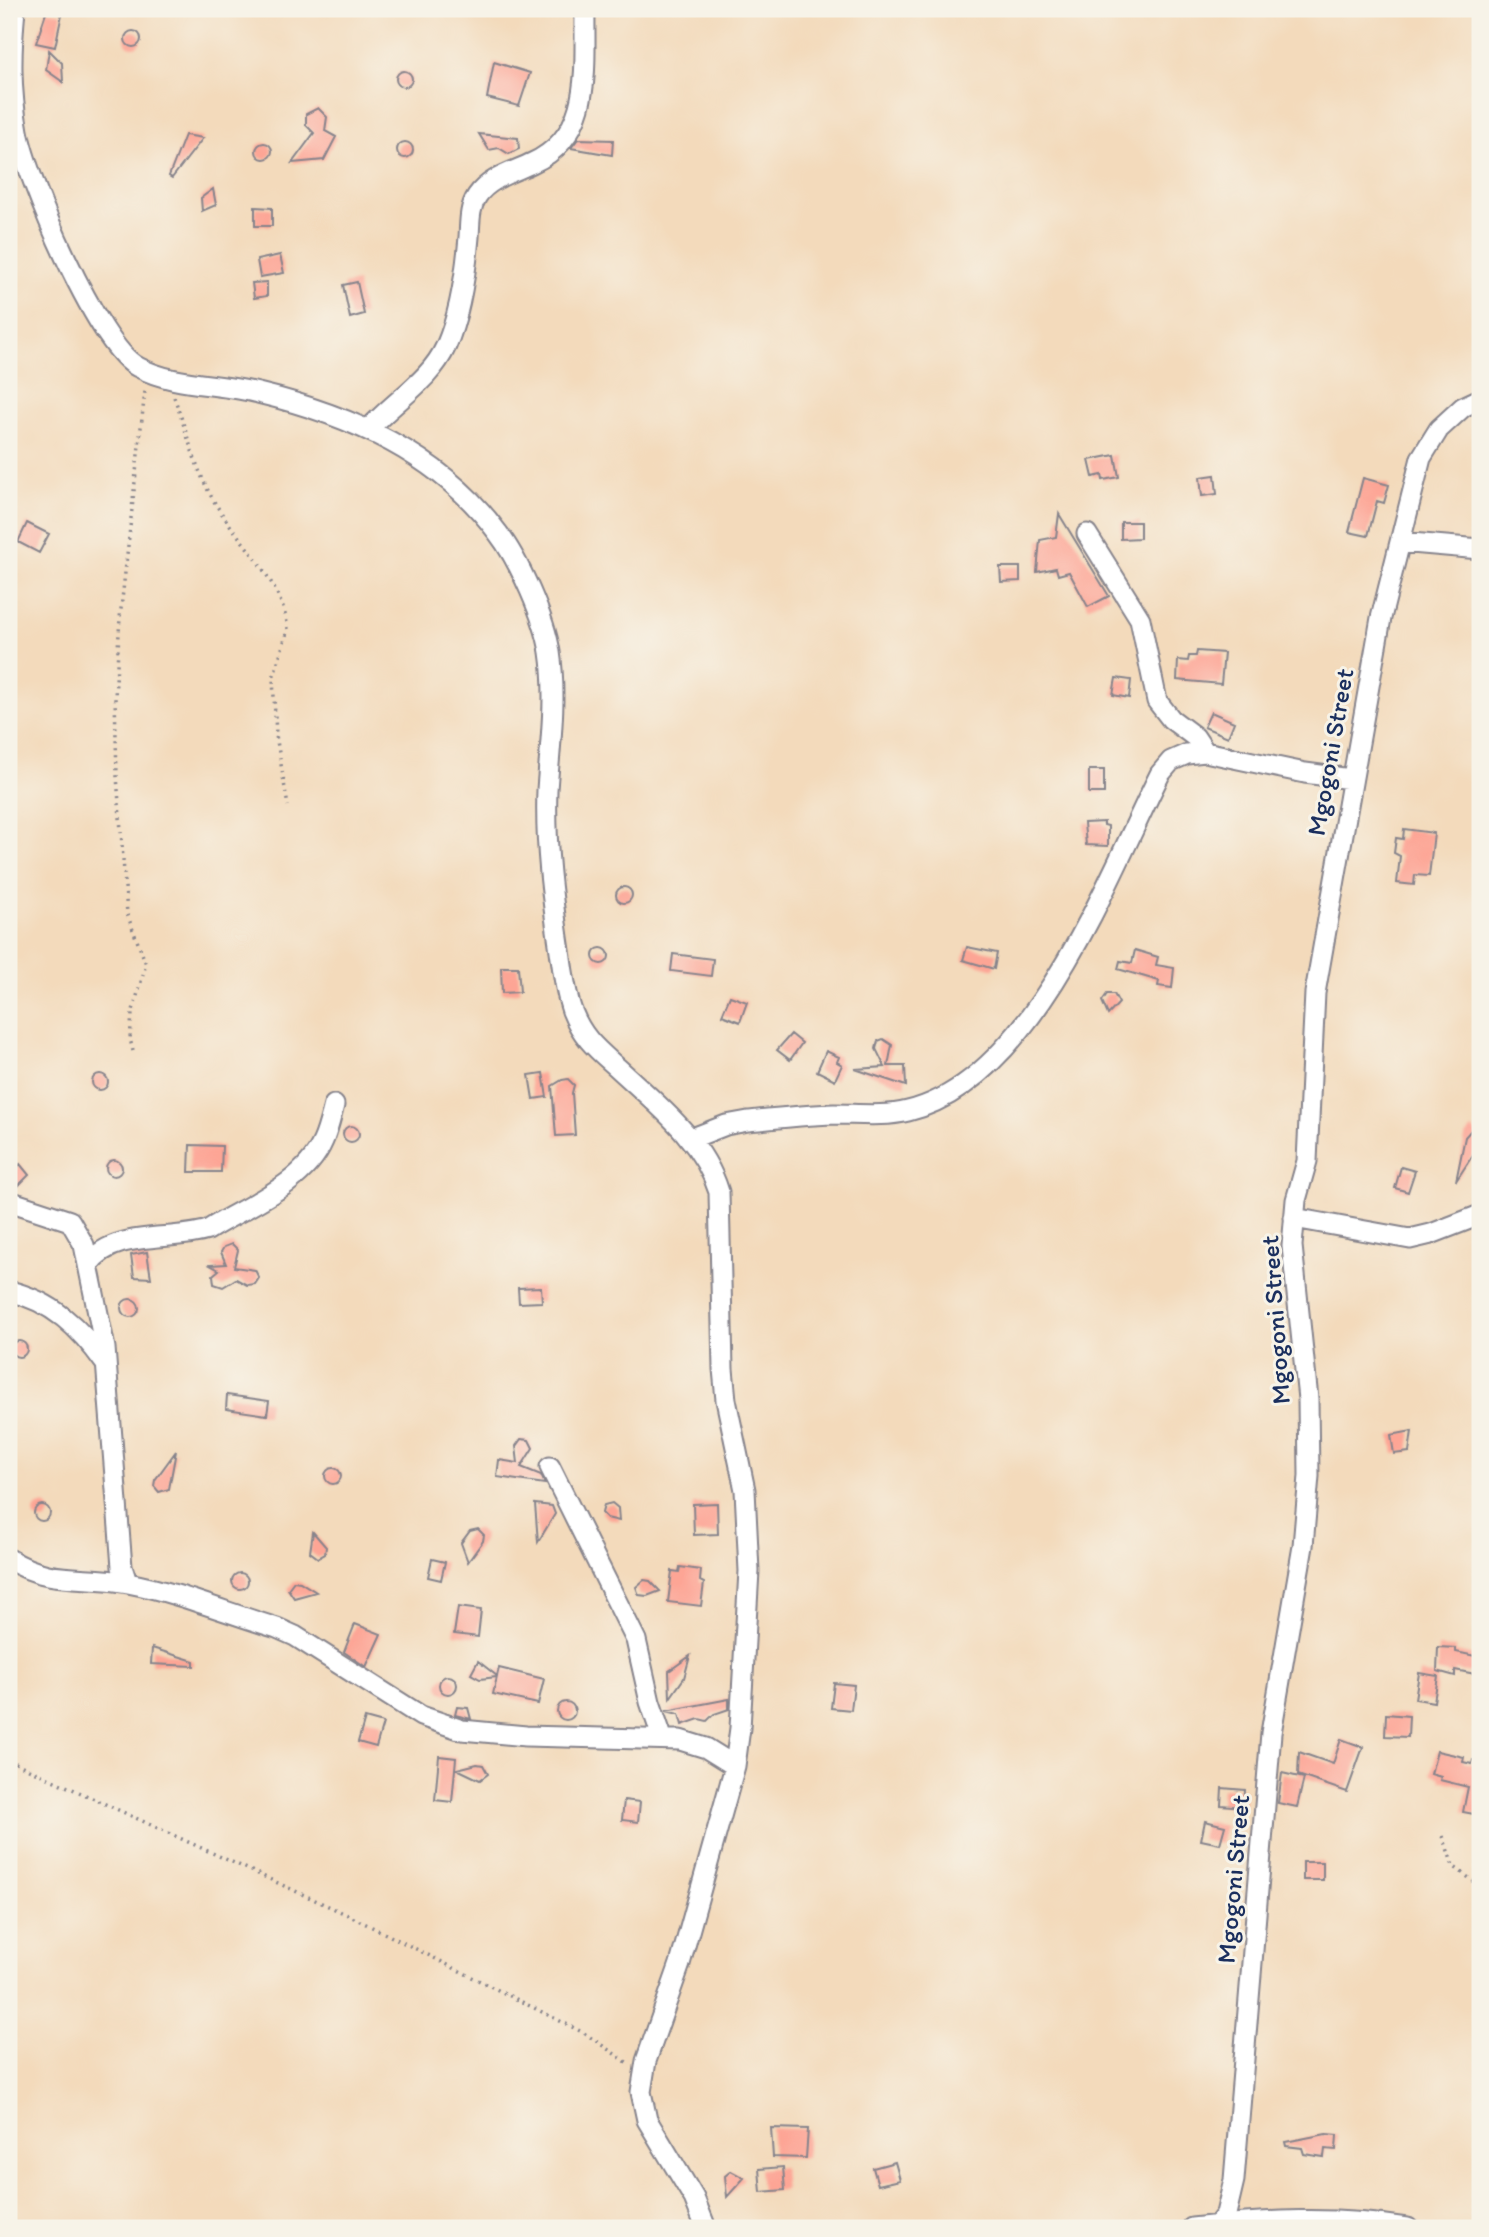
<svg xmlns="http://www.w3.org/2000/svg" width="1489" height="2237" font-family="Itim,sans-serif">
<style>
.building{fill:#fda595}
.lines{fill:none;stroke-linecap:round;stroke-linejoin:round}
.minor-casing{stroke:#87848c;stroke-width:23}
.path{stroke:#87848c;stroke-width:3.5;stroke-dasharray:2 5;stroke-linecap:butt}
.minor{stroke:#fff;stroke-width:19}
.labels{text-anchor:middle;stroke-width:6;stroke-linejoin:round;paint-order:stroke}
.street-label{font-size:26px;fill:#1b2f5e;stroke:#f7f3e8}
</style>
<rect width="100%" height="100%" fill="#f7f3e8"/>
<filter id="ink" filterUnits="userSpaceOnUse"><feTurbulence type="fractalNoise" baseFrequency=".0143" numOctaves="2"/><feDisplacementMap in="SourceGraphic" scale="14" xChannelSelector="R" yChannelSelector="G"/><feConvolveMatrix kernelMatrix="1 2 1 2 8 2 1 2 1" color-interpolation-filters="sRGB"/></filter>
<filter id="wash" filterUnits="userSpaceOnUse"><feTurbulence type="fractalNoise" baseFrequency=".00686" numOctaves="4" result="noise"/><feDisplacementMap in="SourceGraphic" scale="28" xChannelSelector="R" yChannelSelector="G"/><feGaussianBlur stdDeviation="1.57" result="paint"/><feColorMatrix in="noise" values="0 0 0 0 0 0 0 0 0 0 0 0 0 0 0 0 0 1.4 0 .05"/><feComposite in="paint" operator="in"/></filter>
<g filter="url(#wash)">
<rect width="100%" height="100%" fill="#f3dabb"/>
<g id="blocks">
<path class="building" d="M47 10 62 14 55 47 36 43Z
M125 39a8 8 0 1 1 16 0a8 8 0 1 1-16 0Z
M49 50 62 63 63 82 46 70Z
M494 62 530 73 519 106 487 98Z
M396 79a8 8 0 1 1 16 0a8 8 0 1 1-16 0Z
M318 108 327 117 325 131 336 137 324 160 292 163 314 133 306 125V114Z
M479 134 518 138 519 149 509 154 499 148 489 150Z
M185 135 203 138 172 178 169 176Z
M578 139 613 140 612 155 571 148Z
M397 150a8 8 0 1 1 16 0a8 8 0 1 1-16 0Z
M256 151a8 8 0 1 1 16 0a8 8 0 1 1-16 0Z
M213 189 216 205 202 211 201 198Z
M255 207 272 208V226H255Z
M280 255 284 273 260 277 257 260Z
M267 282V296L254 298 252 283Z
M357 282 364 314 350 318 343 285Z
M1115 455 1119 477 1103 480 1102 475 1093 477 1089 460Z
M1215 475 1217 494 1202 496 1200 477Z
M1363 478 1389 485 1384 503 1377 501 1368 536 1349 532Z
M1059 514 1109 596 1088 607 1069 572 1058 575 1056 568 1037 572 1040 540 1056 537Z
M1121 522H1140V538L1121 539Z
M27 523 49 534 39 553 18 542Z
M1000 567H1020V581L1001 582Z
M1197 651 1224 653 1221 684 1177 680 1178 660 1188 661 1189 656H1196Z
M1116 678 1131 680 1129 698 1113 695Z
M1211 712 1234 722 1228 737 1204 727Z
M1089 770H1104V793H1089Z
M1104 822V825L1108 826V846L1086 845 1084 823Z
M1404 829 1434 833 1429 876 1415 875 1414 885 1397 883 1400 856 1394 853 1396 838 1403 839Z
M616 895a8 8 0 1 1 16 0a8 8 0 1 1-16 0Z
M967 947 997 953 994 969 963 960Z
M593 956a8 8 0 1 1 16 0a8 8 0 1 1-16 0Z
M1135 950 1158 957 1156 965 1174 968 1172 988 1158 986 1159 981 1118 969 1120 961 1132 963Z
M673 954 713 959 711 976 671 971Z
M501 967H518L520 992 502 993Z
M1107 994H1114L1119 1003 1108 1015 1102 1001Z
M730 996 747 1002 740 1022 722 1015Z
M791 1034 802 1043 790 1060 777 1050Z
M883 1039 892 1045 888 1066H905L906 1086 855 1069 885 1067 876 1049 878 1041Z
M826 1051 839 1057 837 1062 842 1065 835 1080 817 1071Z
M543 1073 547 1097 533 1099 529 1075Z
M92 1082a8 8 0 1 1 16 0a8 8 0 1 1-16 0Z
M562 1080 568 1079 574 1085 572 1093 575 1135 556 1136 552 1086Z
M343 1134a8 8 0 1 1 16 0a8 8 0 1 1-16 0Z
M1472 1129 1480 1137V1144L1456 1181 1465 1137Z
M190 1145 222 1146 221 1172H189Z
M106 1168a8 8 0 1 1 16 0a8 8 0 1 1-16 0Z
M20 1164 29 1175 18 1186 9 1176Z
M1401 1167 1415 1171 1408 1192 1395 1188Z
M232 1244 238 1250 234 1267 255 1270 259 1278 255 1284 247 1285 236 1279 223 1287 214 1284 213 1275 219 1270 210 1265 226 1264 221 1252 224 1247Z
M147 1252 151 1278 134 1277 131 1255Z
M541 1287 542 1302 519 1303 518 1288Z
M121 1308a9 9 0 1 1 18 0a9 9 0 1 1-18 0Z
M11 1349a8 8 0 1 1 16 0a8 8 0 1 1-16 0Z
M227 1395 269 1401 267 1415 226 1409Z
M1412 1431 1409 1452 1394 1454 1391 1435Z
M521 1439 529 1440 533 1448 521 1467 541 1475 545 1484 497 1477 499 1460 518 1463 516 1446Z
M176 1451 169 1489 159 1492 154 1486 155 1480Z
M325 1476a8 8 0 1 1 16 0a8 8 0 1 1-16 0Z
M612 1503 618 1508 619 1521 607 1518 602 1513 604 1505Z
M717 1503 718 1534 694 1535 693 1504Z
M535 1504 552 1506 555 1514 538 1542Z
M34 1513a8 8 0 1 1 16 0a8 8 0 1 1-16 0Z
M478 1529 484 1535 483 1541 468 1562 461 1543 470 1531Z
M313 1532 326 1547 325 1554 318 1558 310 1552Z
M432 1559 445 1562 441 1580 428 1577Z
M680 1567 701 1570 700 1581 704 1583 701 1606 668 1602 672 1571 679 1572Z
M232 1581a8 8 0 1 1 16 0a8 8 0 1 1-16 0Z
M644 1580 650 1581 660 1591 647 1596 639 1595 636 1587Z
M294 1581 300 1582 316 1592 294 1598 288 1589Z
M458 1607 481 1610 478 1637 454 1634Z
M355 1624 381 1634 366 1667 344 1652Z
M1438 1647 1456 1648V1652L1480 1657V1675L1455 1670V1676L1437 1671Z
M152 1648 194 1661V1666L151 1664Z
M690 1656 684 1678 670 1698 669 1671Z
M478 1661 497 1676 499 1668 544 1679 538 1704 493 1694 497 1677 480 1679 471 1674Z
M1419 1673 1438 1676 1434 1702 1415 1699Z
M439 1685a9 9 0 1 1 18 0a9 9 0 1 1-18 0Z
M834 1683 854 1685 851 1710 831 1708Z
M729 1699V1709L714 1714 707 1721 699 1719 682 1725 679 1714 666 1711Z
M557 1711a9 9 0 1 1 18 0a9 9 0 1 1-18 0Z
M457 1707 468 1708 471 1719 455 1715Z
M1386 1714 1409 1716 1408 1737 1385 1736Z
M365 1718 383 1723 376 1747 358 1742Z
M1341 1739 1363 1747 1347 1792 1298 1775 1299 1752 1333 1764Z
M1437 1751 1464 1757 1463 1762 1472 1764 1473 1760 1480 1761 1479 1815 1463 1812 1468 1787 1440 1780 1441 1777 1431 1774Z
M439 1756 456 1758 452 1802 435 1800Z
M477 1764 483 1765 488 1774 480 1780 457 1769Z
M1282 1773 1304 1778 1297 1807 1278 1803Z
M1222 1788 1245 1790 1244 1807 1221 1805Z
M624 1800 640 1802 638 1822 622 1820Z
M1205 1821 1225 1826 1220 1844 1201 1840Z
M1303 1862H1323V1880H1303Z
M771 2128 808 2129 806 2158 773 2157Z
M1326 2134 1337 2135 1336 2150 1325 2149 1324 2157 1304 2154 1302 2148 1286 2146 1285 2142Z
M895 2162 900 2180 878 2185 873 2168Z
M783 2167 785 2190 761 2192 759 2169Z
M731 2171 744 2178 727 2197 725 2176Z"/>
</g>
</g>
<g filter="url(#ink)">
<use href="#blocks" fill-opacity="0" stroke="#87848c" stroke-width="2"/>
<g class="lines">
<defs>
<path id="minor" d="M15 9C11 52 10 88 18 131 26 177 98 347 138 367 173 386 220 383 258 393 350 415 440 454 498 533 519 560 545 619 550 652 557 698 550 745 547 790 545 845 552 897 560 951 563 971 565 991 572 1011 583 1039 598 1050 619 1069 658 1105 703 1140 719 1192L723 1369 726 1400 745 1490 749 1571 740 1728 735 1766 680 1964 646 2061 641 2092 647 2120 694 2198 706 2228
M370 428C394 401 431 380 446 346 460 314 466 272 469 237 470 223 469 208 477 196 489 178 513 172 532 163 594 135 584 67 585 9
M1087 534 1140 619 1157 701 1171 719 1195 737 1205 752
M1400 542 1480 549
M690 1139 726 1125 748 1121C777 1118 805 1115 834 1114 858 1114 884 1117 908 1111 1033 1081 1108 877 1160 774L1171 761 1187 754 1205 752 1305 773 1351 779
M9 1201 70 1221 84 1245 105 1348 122 1567 127 1582
M1294 1218 1410 1239 1431 1234 1480 1215
M89 1264C114 1229 170 1242 208 1230 246 1206 304 1185 323 1141 328 1130 331 1116 334 1105
M9 1291C52 1301 80 1328 105 1363
M550 1467 636 1640 650 1702 662 1737
M9 1559C51 1586 84 1574 128 1583 180 1593 227 1613 277 1628L295 1636 421 1716 462 1730 526 1736 680 1740 706 1748 735 1766
M1217 2226 1226 2214 1234 2180 1271 1733 1303 1546 1309 1476 1308 1399 1292 1246 1296 1200 1307 1161 1315 993 1381 618 1421 458 1439 429 1463 407 1480 399
M1192 2228C1264 2220 1336 2216 1408 2228"/>
</defs>
<use href="#minor" class="minor-casing"/>
<path class="path" d="M174 397C185 426 192 456 205 484 227 534 281 573 288 629L273 678 276 735 288 806
M133 1051 130 1039 132 1014 146 964 127 914 117 776 115 697 120 618 145 391
M9 1760 350 1916 584 2033 628 2063
M1443 1836 1453 1866 1480 1886"/>
<use href="#minor" class="minor"/>
</g>
</g>
<g class="labels">
<g class="street-label">
<text transform="translate(1330 752) rotate(-80)" y="9">Mgogoni Street</text>
<text transform="translate(1275 1320) rotate(-94)" y="9">Mgogoni Street</text>
<text transform="translate(1233 1879) rotate(-85)" y="9">Mgogoni Street</text>
</g>
</g>
<rect width="1489" height="2237" fill="none" stroke="#f7f3e8" stroke-width="35"/>
</svg>
